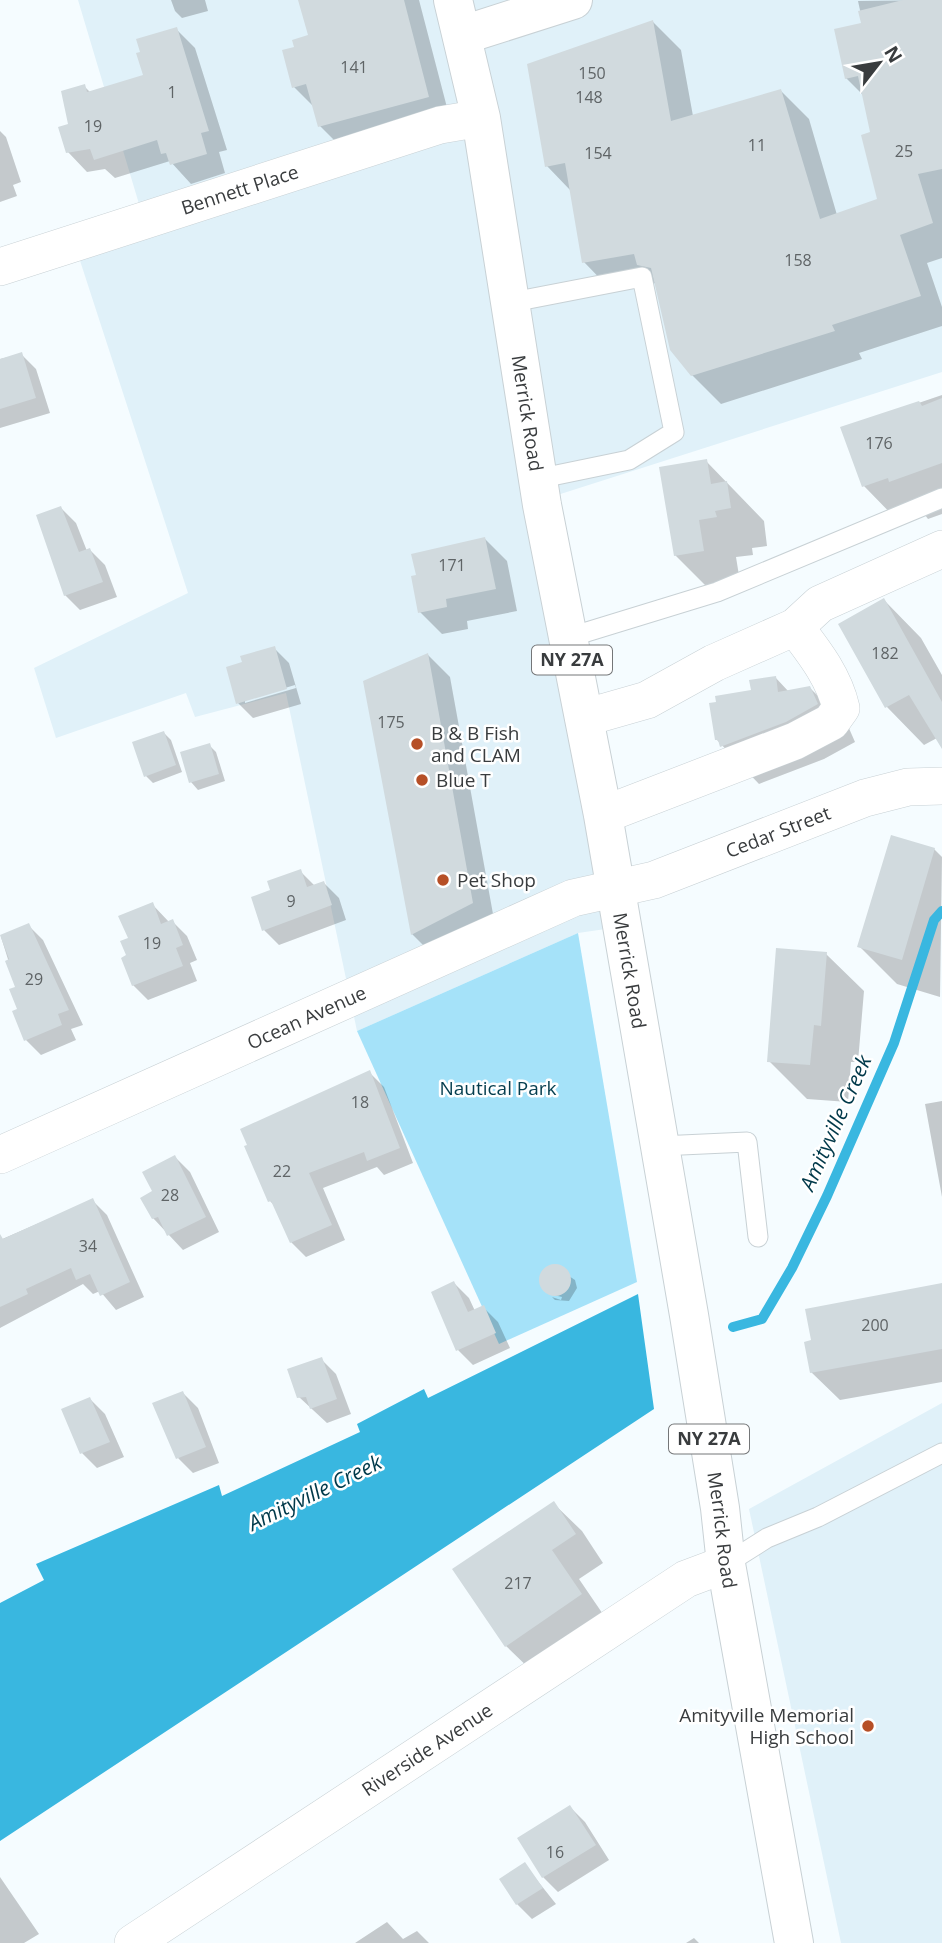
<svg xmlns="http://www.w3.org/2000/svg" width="942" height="1943" font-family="'Open Sans',sans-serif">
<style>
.built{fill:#e0f1f9}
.green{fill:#a5e2f9}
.water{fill:#39b7e0}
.shadow{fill:#0003;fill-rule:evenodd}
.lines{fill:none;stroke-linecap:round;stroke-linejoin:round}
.stream{stroke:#39b7e0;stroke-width:10}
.building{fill:#d1dade}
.service-casing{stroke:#c8d1d5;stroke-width:21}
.minor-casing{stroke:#c8d1d5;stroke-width:38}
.primary-casing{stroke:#c8d1d5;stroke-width:40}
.service{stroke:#fff;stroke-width:19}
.minor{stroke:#fff;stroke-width:37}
.primary{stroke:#fff;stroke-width:38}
.poi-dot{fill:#b64f26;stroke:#fff;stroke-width:2.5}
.labels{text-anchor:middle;stroke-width:5;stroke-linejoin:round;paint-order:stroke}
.number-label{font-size:16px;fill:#5f6466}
.shield{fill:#fff;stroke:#747678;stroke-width:2}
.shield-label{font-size:18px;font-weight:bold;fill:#393c3e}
.street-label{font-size:19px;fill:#393c3e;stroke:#fff}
.poi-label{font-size:19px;fill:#393c3e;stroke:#fff;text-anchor:start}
.park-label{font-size:19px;fill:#053e4f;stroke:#fff}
.water-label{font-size:21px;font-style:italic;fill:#00394a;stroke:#fff}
</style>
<rect width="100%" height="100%" fill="#f5fcff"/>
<path class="built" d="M78 0H942V372L548 498 633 925 578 933 357 1031 286 693 195 717 186 693 56 738 34 668 188 593 72 236 145 224Z
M942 1403V1943H841L749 1509Z"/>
<path class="green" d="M578 933 637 1282 499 1344 357 1031Z"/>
<path class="water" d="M638 1294 654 1409 0 1841V1603L44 1580 36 1564 219 1485 222 1496 360 1432 357 1424 424 1389 428 1398Z"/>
<path class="shadow" d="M171 0H205L208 11 182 18 175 11Z
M300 0H419L450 119 342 148 320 126 315 108 294 87 296 48 310 36Z
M942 0V258L927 263 942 307V326L859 353 862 359 721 404 692 375 656 283 612 291 584 262 571 191 547 166 653 22 681 50 693 116 781 91 809 119 837 215 879 201 873 134 864 96 846 78 863 24 858 1Z
M176 29 195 48 227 150 219 152 225 173 191 184 170 161 115 178 105 169 87 172 68 152 70 125 84 86 91 93 145 76Z
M0 131 6 137 21 182 13 185 17 196 0 202Z
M21 354 36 369 50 413 0 428V359Z
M942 395V514L928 519 925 515 901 524 864 486 842 429Z
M706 461 764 521 767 546 752 548 753 555 736 557 741 588 713 593 675 555Z
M61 508 76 523 87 551 90 550 105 565 117 597 80 610 65 595Z
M485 539 507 561 517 611 467 621 468 629 442 634 420 612Z
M884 600 921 638 942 675V746L937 738 924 745 887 707 841 624Z
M274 648 289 663 301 704 253 718 238 703ZM295 685 296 688 245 703V700Z
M428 655 450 677 495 925 434 956 412 934 365 682Z
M775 677 789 692 810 688 848 726 855 742 824 759 759 784 717 740Z
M164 733 171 740 182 772 153 783 146 776Z
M209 745 216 752 225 781 198 790 191 782Z
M934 849 942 857 940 997 897 984 859 946Z
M300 871 315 886 324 883 339 898 346 920 279 945 264 930 272 891Z
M152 904 169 922 172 921 187 936 197 960 190 963 197 981 148 1000 133 985 128 956 130 939Z
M28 925 43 940 83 1025 71 1029 76 1040 41 1055 26 1040 17 988 1 937Z
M826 954 864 991 858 1062H851L848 1102 807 1099 769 1061Z
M370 1073 384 1087 413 1163 384 1175 377 1167 323 1188 345 1240 306 1257 291 1242 276 1207 270 1201Z
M942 1101V1197L925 1104Z
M175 1157 190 1172 219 1232 183 1250 153 1218 154 1192Z
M92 1200 107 1215 144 1297 116 1310 100 1291 93 1294 83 1284 0 1328V1240Z
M554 1266 575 1280 577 1288 569 1301 555 1300 552 1297 561 1300 562 1297 549 1294 541 1279 542 1273Z
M454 1283 469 1298 475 1311 483 1307 498 1322 510 1348 473 1365 458 1350Z
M942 1285V1382L840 1400 811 1372Z
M321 1359 336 1374 351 1414 327 1423 299 1397Z
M183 1393 198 1408 219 1463 193 1473 178 1458Z
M90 1399 105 1414 124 1457 97 1468 82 1453 63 1410Z
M553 1503 582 1531 603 1563 579 1579 609 1623 535 1674 506 1646Z
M570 1807 585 1822 609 1860 558 1892 543 1877Z
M525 1865 556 1904 532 1919 517 1904Z
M0 1877 39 1934 24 1943H0Z
M387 1922 403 1939 417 1931 429 1943H355Z
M694 1938 699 1943H686Z"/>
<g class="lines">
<path class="stream" d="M733 1327 762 1319 792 1268 827 1196 894 1043 934 920 942 911"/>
</g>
<path class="building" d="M298 0H404L429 97 318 127 306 84 292 88 282 50 294 47 292 40 308 35Z
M903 0H942V169L918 174 933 223 900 235 921 296 832 325 835 331 691 376 670 350 651 268 637 265 634 254 582 263 565 163 545 167 527 64 653 20 671 121 781 89 820 219 877 199 861 135 870 132 858 76 845 79 834 29 861 23 858 11Z
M177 27 209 131 201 133 207 154 170 165 166 153 161 154 157 140 94 160 90 149 66 153 58 127 68 124 61 91 85 84 87 92 143 75 136 53 140 52 136 39Z
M22 352 36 398 0 409V359Z
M942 398V463L889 482 888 478 862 487 840 427 919 401 922 406Z
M707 459 711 484 727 481 731 508 715 511 717 517 699 520 704 551 674 556 659 467Z
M61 506 79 552 90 548 103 582 64 596 36 515Z
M485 537 496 589 446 599 447 607 418 613 411 576 416 575 411 554Z
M884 598 942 702V749L909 695 885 708 838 624Z
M275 646 287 689 236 704 226 667 242 662 240 656Z
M428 653 473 903 411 935 363 681Z
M776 676 778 692 810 686 818 704 786 722 720 747 718 740H715L709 703 716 702 715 696 751 690 749 680Z
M164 731 176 765 144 777 132 742Z
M210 743 219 774 189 783 180 752Z
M891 835 935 848 902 960 857 947Z
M301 869 307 887 324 881 332 905 262 931 251 897 270 890 267 881Z
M153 902 161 924 173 919 183 945 176 948 183 966 132 986 121 958 126 955 120 941 128 938 118 916Z
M29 923 69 1010 58 1014 62 1025 24 1041 12 1011 17 1009 9 989 15 987 5 961 9 959 0 935Z
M776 948 827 952 821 1026 814 1025 810 1065 767 1062Z
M370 1070 400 1148 367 1161 364 1152 309 1173 332 1225 290 1243 271 1201 268 1202 244 1146 247 1145 240 1129Z
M175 1155 206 1217 167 1236 158 1217 152 1219 140 1198 152 1191 142 1172Z
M93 1198 130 1282 100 1296 90 1274 76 1280 71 1268 26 1289 28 1294 0 1307V1234L3 1239Z
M539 1280a16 16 0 1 1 32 0a16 16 0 1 1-32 0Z
M454 1281 468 1312 484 1305 496 1333 456 1351 431 1292Z
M942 1283V1349L810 1373 804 1342 811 1340 805 1309Z
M322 1357 337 1399 310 1409 306 1397 297 1398 287 1369Z
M183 1391 206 1447 176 1459 152 1403Z
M90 1397 110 1442 80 1454 61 1409Z
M554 1501 576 1534 552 1550 582 1594 505 1647 452 1569Z
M570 1805 596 1845 542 1878 517 1838Z
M525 1862 543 1888 516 1905 499 1879Z"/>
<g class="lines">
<defs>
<path id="service" d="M508 303 642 277 674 432 629 460 537 479
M567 638 717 592 942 498
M660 1146 747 1142 758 1237
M726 1564 767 1538 818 1517 942 1453"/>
<g id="minor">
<path id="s1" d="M0 267 440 125 481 118"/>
<path d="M584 718 647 700 714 663 795 627 820 604 942 549"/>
<path d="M603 815 795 741 831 722 841 708C834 677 814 652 795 627"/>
<path id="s2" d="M0 1155 573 898 654 880 865 798 908 787 942 786"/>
<path id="s3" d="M133 1943 686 1579 726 1564"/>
</g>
<g id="primary">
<path id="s4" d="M453 0 481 118 542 505 603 815 689 1315 720 1508 726 1564 794 1943"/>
<path d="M463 35 573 0"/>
</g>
</defs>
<use href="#service" class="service-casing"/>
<use href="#minor" class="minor-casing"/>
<use href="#primary" class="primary-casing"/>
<use href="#service" class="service"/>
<use href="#minor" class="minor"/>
<use href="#primary" class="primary"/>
</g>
<g class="poi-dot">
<circle cx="417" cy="744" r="7"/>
<circle cx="422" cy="780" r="7"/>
<circle cx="443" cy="880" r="7"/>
<circle cx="868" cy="1726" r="7"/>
</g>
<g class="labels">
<g class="number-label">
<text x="354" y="73">141</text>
<text x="592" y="79">150</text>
<text x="172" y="98">1</text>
<text x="589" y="103">148</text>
<text x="93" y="132">19</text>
<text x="757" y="151">11</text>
<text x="904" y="157">25</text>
<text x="598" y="159">154</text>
<text x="798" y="266">158</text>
<text x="879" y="449">176</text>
<text x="452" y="571">171</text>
<text x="885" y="659">182</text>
<text x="391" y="728">175</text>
<text x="291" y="907">9</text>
<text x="152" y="949">19</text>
<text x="34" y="985">29</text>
<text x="360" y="1108">18</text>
<text x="282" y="1177">22</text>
<text x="170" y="1201">28</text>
<text x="88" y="1252">34</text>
<text x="875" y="1331">200</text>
<text x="518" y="1589">217</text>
<text x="555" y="1858">16</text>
</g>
<g class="shield">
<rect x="532" y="645.5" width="80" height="29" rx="5"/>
<rect x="669" y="1424.5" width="80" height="29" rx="5"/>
</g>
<g class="shield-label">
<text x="572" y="666">NY 27A</text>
<text x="709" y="1445">NY 27A</text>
</g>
<g class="street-label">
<text dy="7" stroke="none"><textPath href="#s1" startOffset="252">Bennett Place</textPath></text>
<text dy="7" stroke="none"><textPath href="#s4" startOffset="420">Merrick Road</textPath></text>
<text dy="7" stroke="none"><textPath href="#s2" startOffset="844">Cedar Street</textPath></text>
<text dy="7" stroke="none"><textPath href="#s4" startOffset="987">Merrick Road</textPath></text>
<text dy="7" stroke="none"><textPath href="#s2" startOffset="336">Ocean Avenue</textPath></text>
<text dy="7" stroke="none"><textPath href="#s4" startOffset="1554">Merrick Road</textPath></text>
<text dy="7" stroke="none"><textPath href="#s3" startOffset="352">Riverside Avenue</textPath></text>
</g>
<g class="poi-label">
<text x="431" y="740">B &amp; B Fish<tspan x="431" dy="22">and CLAM</tspan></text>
<text x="436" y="787">Blue T</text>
<text x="457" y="887">Pet Shop</text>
<text x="854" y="1722" text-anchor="end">Amityville Memorial<tspan x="854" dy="22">High School</tspan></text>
</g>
<g class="park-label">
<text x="498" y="1095">Nautical Park</text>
</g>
<g class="water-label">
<text transform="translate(836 1123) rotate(-66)" y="7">Amityville Creek</text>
<text transform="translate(315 1493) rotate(-26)" y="7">Amityville Creek</text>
</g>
</g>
<g transform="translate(879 63) rotate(59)" stroke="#ffffff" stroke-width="5" paint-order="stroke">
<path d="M0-5L12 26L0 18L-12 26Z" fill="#393c3e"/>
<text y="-10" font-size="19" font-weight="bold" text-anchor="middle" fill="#393c3e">N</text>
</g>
</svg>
